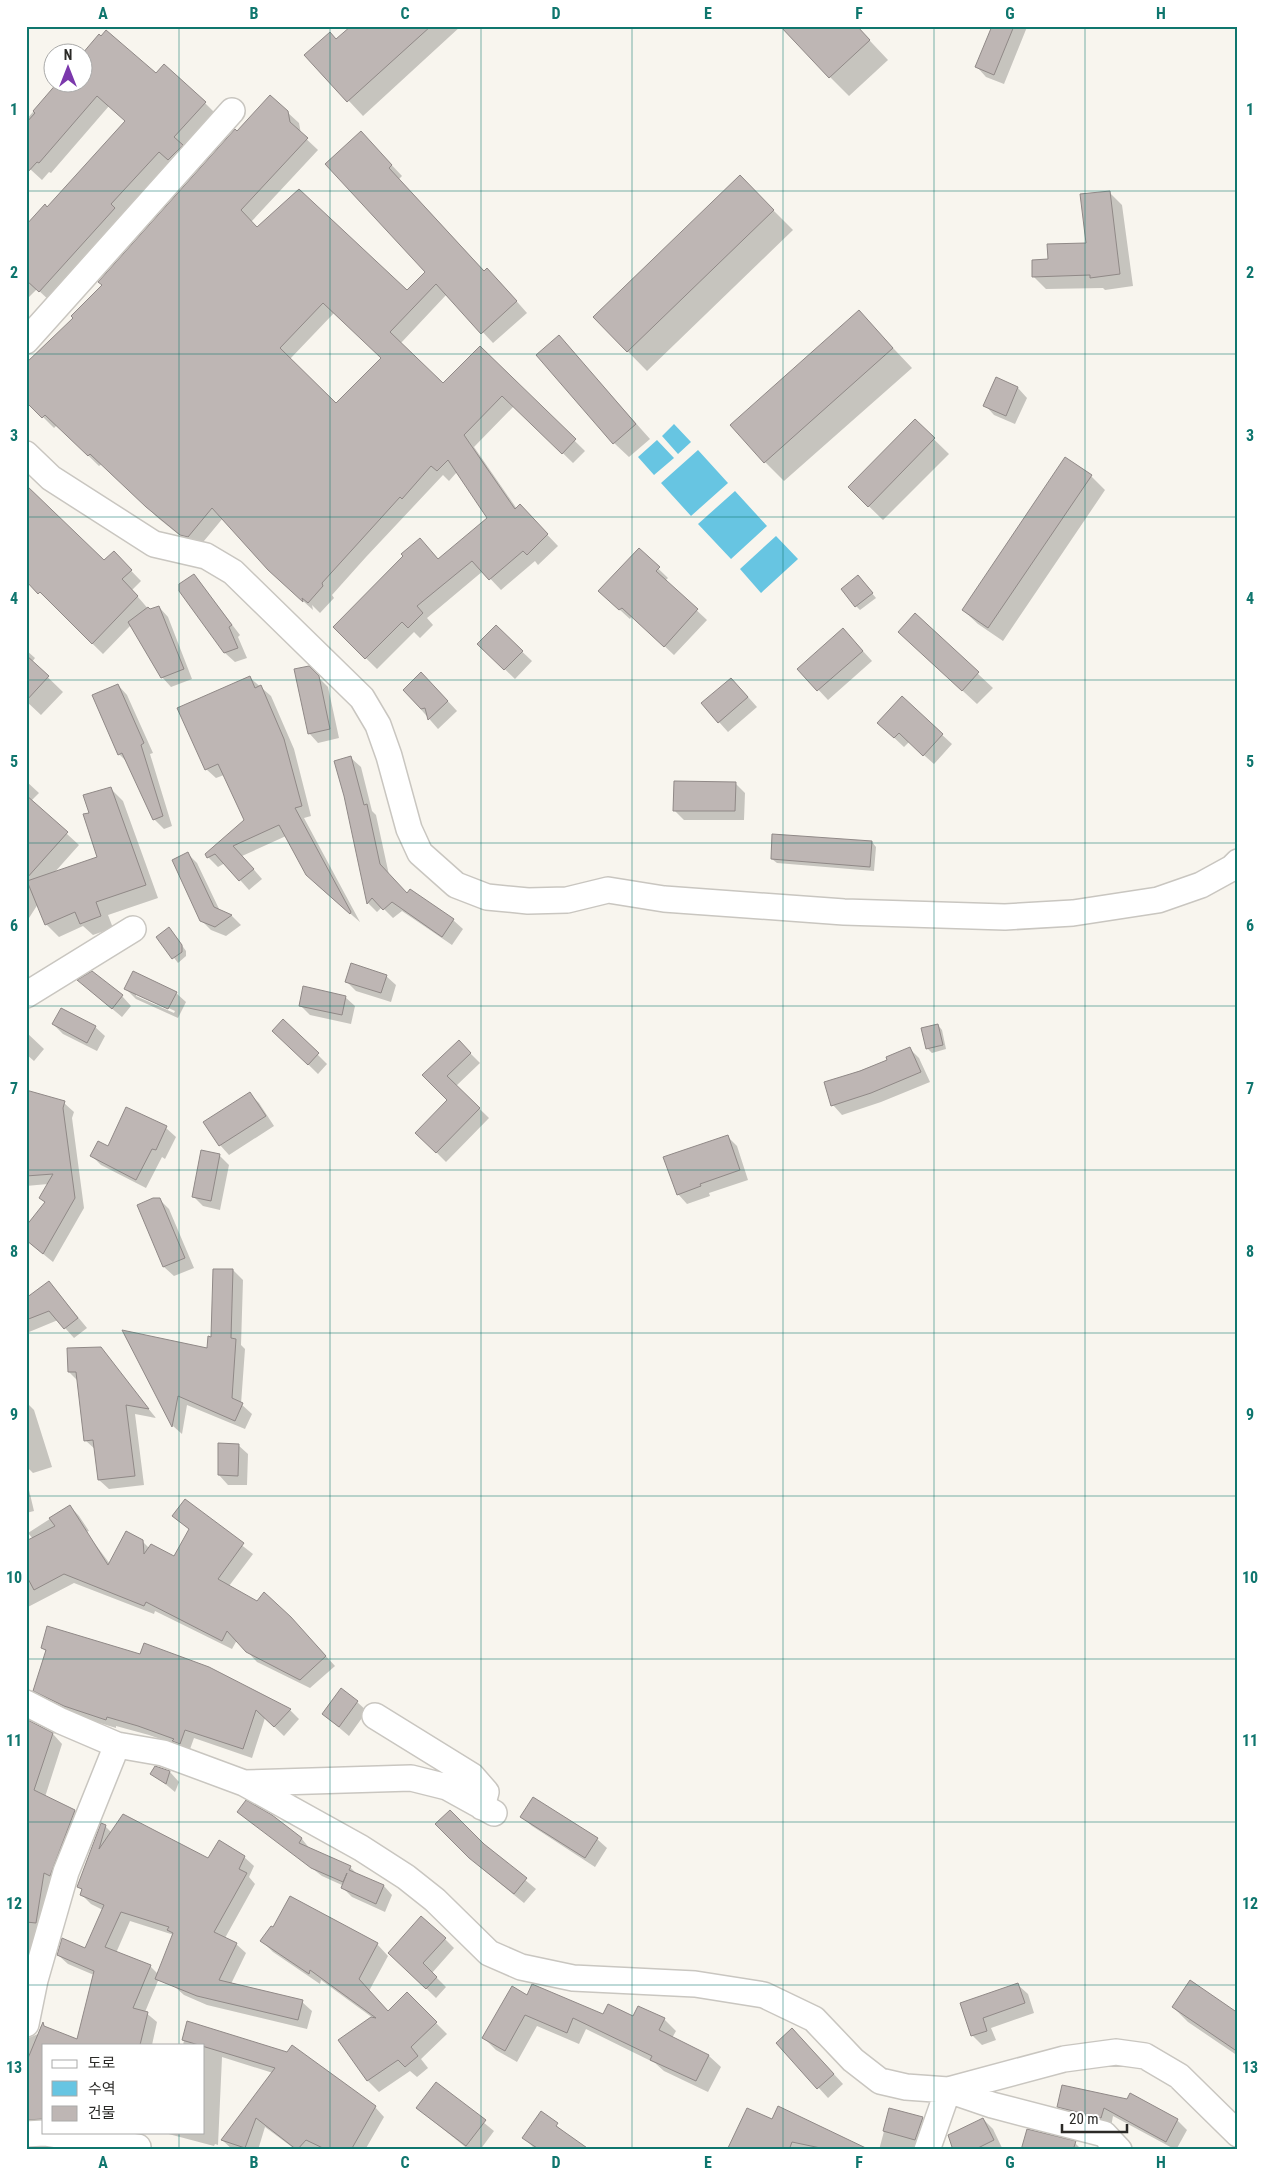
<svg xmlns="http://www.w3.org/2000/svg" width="1264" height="2176" font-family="'Roboto Condensed','Noto Sans KR',sans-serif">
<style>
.water{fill:#67c5e2}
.shadow{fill:#0003;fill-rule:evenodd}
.building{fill:#beb6b4;stroke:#908987;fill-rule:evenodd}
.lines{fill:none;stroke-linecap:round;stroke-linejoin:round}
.minor-casing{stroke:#c9c6c0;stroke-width:28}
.minor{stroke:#fff;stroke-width:25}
.grid{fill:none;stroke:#0f766e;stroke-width:1;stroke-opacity:0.55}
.neatline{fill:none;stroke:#0f766e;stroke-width:2}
.grid-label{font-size:16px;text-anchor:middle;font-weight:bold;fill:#0f766e}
</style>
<rect width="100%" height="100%" fill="#f8f5ee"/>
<path class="water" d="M674 424 691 442 678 454 662 436Z
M657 440 674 458 654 475 638 457Z
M698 450 728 483 691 516 661 483Z
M735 491 767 526 731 559 698 524Z
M776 536 798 559 761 593 740 569Z"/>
<path class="shadow" d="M352 26H461L363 116 306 55 337 41Z
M856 26 888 60 849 96 830 77Z
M993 26 1027 27 1004 84 986 77 977 67Z
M157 75 205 103 216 114 121 216 125 220 51 302 37 289 26 300V227L47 208 126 121 109 106 51 173 49 172 42 180 30 169 26 174V120L59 82H82Z
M287 112 299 123 301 134 318 150 251 222 257 229 407 292 427 272 372 144 402 176 399 179 485 272 498 280 527 313 493 343 447 294 400 344 443 385 480 348 585 451 573 463 514 406 474 447 517 509 520 506 558 546 538 565 535 561 501 590 483 571 427 618 433 625 420 638 414 632 377 669 334 627 420 540 439 560 489 518 457 472 449 481 443 475 366 557 332 595 334 598 320 613 312 605 313 610 281 581 223 518 199 547 193 546 158 518 102 464 99 466 57 425 54 428 26 400 75 318 237 132ZM334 313 382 358 336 405 290 359Z
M1109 192 1122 205 1133 286 1105 290 1103 288 1046 289 1033 276 1049 261 1087 244Z
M759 196 793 230 647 371 594 317Z
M859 312 912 368 784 481 765 462Z
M559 337 650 439 629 457 614 443Z
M997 379 1018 388 1027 398 1015 424 994 415 985 405Z
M915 421 949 454 883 520 849 487Z
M1091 476 1105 490 1003 641 978 624 963 610Z
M639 550 668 578 665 581 707 620 674 655 632 616 630 619 610 601Z
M114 553 141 581 132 590 150 611 159 607 168 617 192 679 171 687 162 677 131 625 103 654 26 579 104 562Z
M194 575 240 635 238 637 247 658 235 662 225 653 180 591Z
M862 581 876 598 860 610 856 606Z
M915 615 993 688 977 704 914 646Z
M496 627 532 661 515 679 479 644Z
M853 640 872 661 828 700 799 669Z
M26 650 35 658 32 662 63 692 41 715 26 701Z
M308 667 328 687 339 738 318 743 309 733Z
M249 677 271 696 294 749 311 816 304 818 360 922 317 885 286 836 242 856 262 879 249 890 225 863 218 867 208 857 245 821 224 775 216 778 206 769Z
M431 683 457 711 438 729 404 690Z
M118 685 127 695 153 753 150 754 172 826 164 829 154 819 128 763 119 754Z
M741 689 757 707 728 732 719 722Z
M902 698 952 744 934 764 909 742 904 747 888 732Z
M351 758 361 767 372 811 376 815 389 875 407 894 410 890 453 920 463 929 452 945 402 911 393 918 382 907 377 912 368 903 345 796Z
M26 781 39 793 31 801 79 845 54 873 98 858 90 813 111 789 123 801 158 898 108 915 113 928 93 935 83 926 59 937 46 924 38 904 29 918 26 916Z
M735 783 745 793 744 820H684L675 811Z
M872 842 876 847 874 871 777 863 772 859Z
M188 854 197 863 220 911 232 916 241 925 226 936 211 930 201 920Z
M173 933 186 951V956L178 963 158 937Z
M386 976 396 985 391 1002 356 991 346 981Z
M79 981 122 996 131 1006 122 1017Z
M126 989 176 993 186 1002 178 1018 136 999ZM136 993 175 1011 174 1013 136 996Z
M345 997 355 1006 351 1024 310 1015 300 1005Z
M284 1021 327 1064 318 1074 274 1031Z
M53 1024 95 1027 105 1036 97 1051 63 1034Z
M938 1025 942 1030 946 1049 932 1053 927 1048Z
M26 1032 44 1049 34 1061 26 1054Z
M459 1042 480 1063 456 1086 489 1118 446 1162 417 1133 449 1100 424 1075Z
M909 1048 919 1058 930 1082 881 1102 842 1115 833 1105 826 1083 889 1060Z
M26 1091 64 1103 74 1112 72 1118 84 1208 53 1262 26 1240 46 1203 41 1198 48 1184 26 1186Z
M250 1094 259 1103 274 1126 229 1155 220 1145Z
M166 1128 176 1137 165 1159 162 1157 146 1188 101 1165 92 1156 108 1147Z
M727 1136 737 1146 748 1180 709 1193 710 1196 687 1204 678 1194Z
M219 1155 229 1165 220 1210 203 1206 194 1197Z
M159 1199 169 1209 194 1268 174 1276 164 1267 138 1205Z
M233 1270 243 1280 241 1345 245 1349 241 1404 252 1414 245 1429 187 1405 182 1434 173 1426 124 1332 209 1349Z
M49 1282 87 1328 74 1338 58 1320 29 1332 26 1329V1292L29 1298Z
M100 1349 156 1418 135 1414 144 1485 109 1489 99 1480 96 1450 85 1440 79 1382 69 1372Z
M26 1402 34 1410 52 1467 33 1473 26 1466Z
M238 1445 248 1454 247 1485H228L219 1475Z
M26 1487 29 1490 34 1511 26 1513Z
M185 1501 253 1554 229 1586 300 1628 335 1666 310 1688 257 1662 237 1640 232 1649 155 1611 154 1614 74 1583 26 1608V1563L39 1546 28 1533 70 1506 79 1516 89 1531 86 1532 110 1564 142 1541 150 1549 174 1558 190 1530 174 1516Z
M42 1648 290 1710 299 1719 284 1736 265 1718 252 1758 194 1738 189 1752 178 1745 149 1735 116 1726V1728L74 1715 44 1700 35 1690 47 1652Z
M357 1702 367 1711 349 1736 323 1714Z
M26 1721 53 1734 62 1744 45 1797 75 1811 84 1821 26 2005Z
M170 1772 179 1782 175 1792 152 1773Z
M239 1812 271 1816 302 1839 310 1849 350 1867 359 1876 384 1886 392 1895 385 1912 352 1897 343 1888 344 1886 322 1876Z
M522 1817 597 1839 607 1848 595 1867 532 1826Z
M437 1824 483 1845 536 1889 524 1903 480 1867Z
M105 1826 112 1833 208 1860 244 1857 254 1866 249 1877 255 1884 225 1938 236 1944 246 1953 231 1984 302 2002 312 2011 307 2029 207 2005 184 1995 174 1986V1935L130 1921 116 1953 150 1966 160 1976 145 2012 157 2022 152 2045H44V2128L26 2127V2039L38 2034 41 2026 77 2041 94 1975 68 1964 58 1955 86 1950 103 1910 91 1904 81 1894 83 1891 78 1886Z
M445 1939 454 1948 432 1973 446 1987 436 1998 399 1962Z
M262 1941 377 1944 388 1956 369 1991 388 2012 407 1994 447 2034 421 2059 428 2068 417 2077 410 2071 379 2092 368 2081 340 2040 373 2018 321 1980 320 1984 273 1952Z
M1018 1985 1028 1994 1034 2013 991 2028 996 2040 982 2045 973 2036 962 2004Z
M528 1996 604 2015 664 2019 676 2031 672 2038 709 2056 721 2067 708 2092 664 2071 655 2063 586 2029 579 2044 537 2026 517 2062 496 2050 484 2038Z
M1173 2007 1238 2015V2056L1188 2022Z
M188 2023 375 2107 384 2117 365 2150H296L265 2127 258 2150 232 2149 222 2140 273 2073 222 2057 218 2145 215 2144 214 2146 161 2132H204V2045H183Z
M802 2039 843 2084 828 2098 778 2043Z
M436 2084 494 2131 480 2150H469L417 2108Z
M1131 2095 1177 2120 1187 2130 1176 2150 1113 2116 1111 2127 1068 2116 1059 2107 1128 2101Z
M890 2109 923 2118 935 2130 928 2150H879Z
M542 2113 572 2139 588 2150H536L524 2138Z
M983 2119 993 2129 1003 2150H955L949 2137Z
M772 2121 853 2150H729Z
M1075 2143 1082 2150H1025Z"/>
<path class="building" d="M351 26H431L347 102 304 55 330 32 336 39Z
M780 26H857L870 40 829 78Z
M992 26H1014L994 75 975 67Z
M106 30 156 73 164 64 206 102 174 137 183 145 168 160 159 152 111 204 115 208 39 292 26 280V225L45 204 47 207 125 121 97 96 39 163 37 162 26 174V123L35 113 33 111 58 82H82V54L99 34 101 36Z
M270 95 288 111 290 122 308 138 241 210 257 227 299 189 407 290 425 272 325 164 361 131 392 165 389 168 484 271 487 268 517 301 481 334 436 284 390 332 443 383 480 346 576 439 562 454 502 396 464 435 515 509 520 504 548 534 527 555 523 551 489 580 472 561 417 606 423 613 408 628 402 622 365 659 333 627 403 556 401 554 420 538 438 559 487 518 448 460 437 471 431 466 402 499 400 497 322 583 323 586 308 603 302 598 303 602 268 570 212 508 188 537 180 535 146 507 90 454 88 456 45 415 42 418 26 402V363L73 318 71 316 102 285 98 282 235 129 237 131ZM323 303 381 358 336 403 280 348Z
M740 175 774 210 627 352 593 317Z
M1110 191 1120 274 1090 278V275L1032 277V260L1048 259 1047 244 1086 243 1080 194Z
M859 310 893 348 764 463 730 425Z
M559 335 636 424 613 444 536 355Z
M996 377 1018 387 1006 416 983 406Z
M915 419 935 438 868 507 848 487Z
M1065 457 1092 475 988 628 962 610Z
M26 485 104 560 114 551 132 570 122 579 138 596 92 644 40 592 38 594 26 581Z
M639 548 660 567 656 571 698 609 664 647 622 608 619 610 598 591Z
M194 574 232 625 229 627 238 648 224 653 179 591V584Z
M858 575 873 593 855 607 841 589Z
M159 606 184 669 161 678 128 622 148 607 150 609Z
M915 613 979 672 962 691 898 632Z
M496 625 523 651 504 670 477 644Z
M843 628 863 651 817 691 797 669Z
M26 655 49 676 26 701Z
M309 666 319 676 330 729 308 734 294 669Z
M421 672 448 701 428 720 425 708 421 709 403 690Z
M250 676 255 688 261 685 284 739 302 806 295 808 351 912 350 914 306 875 279 825 233 846 254 869 239 881 215 854 207 858 205 854 244 820 218 764 205 770 177 708Z
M731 678 748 697 718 723 701 703Z
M118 684 144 743 141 745 163 816 153 820 122 753 118 755 92 695Z
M902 696 943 734 923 756 899 733 894 738 877 723Z
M351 756 364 805 367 804 380 864 407 893 410 889 454 919 442 937 392 902 383 910 372 898 367 904 344 796 334 761Z
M674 781 736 782 735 811H673Z
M111 787 146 885 96 902 101 916 80 924 75 912 45 925 27 881 97 857 83 814 89 813 83 795Z
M26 795 68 832 26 879Z
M772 834 872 841 870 867 771 859Z
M188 852 214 907 232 915 215 927 200 921 172 860Z
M169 927 182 945V952L172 959 156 937Z
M351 963 387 975 381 993 345 982Z
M92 971 123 995 112 1009 77 980Z
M133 971 177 992 168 1009 124 989Z
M303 986 346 996 342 1015 299 1006Z
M61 1008 96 1026 87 1043 52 1024Z
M283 1019 319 1053 308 1065 272 1031Z
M938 1024 943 1045 926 1049 921 1028Z
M459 1040 471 1053 447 1076 480 1108 436 1153 415 1133 447 1100 422 1075Z
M910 1047 921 1072 871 1093 831 1106 824 1082 860 1071 887 1060 886 1057Z
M26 1090 65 1101 63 1108 75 1198 43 1254 26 1240V1226L45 1202 39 1198 53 1174 26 1176Z
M250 1092 266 1116 219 1146 203 1122Z
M126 1107 167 1126 156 1150 152 1149 136 1180 90 1156 98 1141 108 1146Z
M728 1135 740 1170 700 1184 701 1186 677 1195 663 1157Z
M201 1150 220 1154 211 1201 192 1197Z
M153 1198H160L185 1258 163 1267 137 1205Z
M213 1269H233L231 1338 236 1339 232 1398 243 1403 235 1421 178 1396 172 1427 122 1330 207 1348 208 1336 211 1337Z
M49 1281 78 1318 64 1329 49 1311 26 1320V1298Z
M101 1347 149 1409 126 1405 135 1476 98 1480 93 1440 84 1441 76 1372H68L67 1348Z
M218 1443 239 1444 238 1476 218 1475Z
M185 1499 244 1543 218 1579 257 1601 264 1592 291 1617 326 1656 300 1680 246 1652 227 1631 222 1641 146 1602 144 1606 64 1574 34 1590 26 1575V1541L55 1526 49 1518 70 1505 108 1565 126 1531 143 1540 144 1554 151 1544 174 1556 189 1529 172 1516Z
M47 1626 140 1654 144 1643 209 1667 291 1709 274 1727 256 1710 243 1749 185 1730 180 1744 172 1741 174 1739 138 1726 107 1717 106 1720 64 1706 33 1691 46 1650 41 1648Z
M341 1688 358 1701 339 1727 322 1714Z
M26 1719 53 1733 34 1790 75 1810 50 1876 44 1873 36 1923 26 1922Z
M155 1766 170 1771 166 1784 150 1774Z
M533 1797 598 1838 585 1858 520 1817Z
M246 1800 272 1815 302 1838 299 1843 351 1866 349 1870 384 1885 376 1904 341 1888 347 1873 343 1882 311 1868 237 1812Z
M450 1810 484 1844 527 1878 514 1894 469 1858 435 1824Z
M123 1814 208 1858 219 1840 245 1856 239 1869 247 1873 214 1932 237 1943 219 1980 303 2000 298 2020 197 1996 155 1979 173 1933 167 1930 169 1927 121 1912 105 1947 151 1965 133 2008 148 2012 140 2045H44V2119L26 2120V2063L43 2022 44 2026 77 2039 94 1971 57 1955 62 1938 85 1948 104 1905 80 1895 82 1889 77 1887 101 1823 106 1825 99 1849Z
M290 1896 378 1943 359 1979 388 2011 407 1992 437 2022 411 2047 418 2056 405 2067 398 2060 367 2081 338 2040 371 2017 376 2018 310 1970 309 1974 260 1941 271 1926 273 1927Z
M421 1916 446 1938 423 1963 437 1977 426 1989 388 1953Z
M1190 1980 1238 2013V2052L1172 2007Z
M1018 1983 1025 2003 983 2018 987 2031 971 2036 960 2003Z
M532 1984 603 2014 608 2004 633 2016 638 2006 665 2018 659 2030 709 2055 696 2081 650 2060 652 2056 573 2018 567 2033 525 2015 505 2051 482 2038 512 1986 527 1995Z
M187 2021 287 2052 292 2045 376 2106 351 2150H327L306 2140 297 2150 256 2118 245 2148 221 2140 275 2068 182 2040Z
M792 2028 834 2074 817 2089 776 2043Z
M436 2082 486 2120 466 2146 416 2108Z
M1062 2085 1127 2099 1130 2093 1178 2119 1166 2142 1104 2108 1101 2118 1057 2107Z
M778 2106 870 2150H830L792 2142 789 2150H727L747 2108 772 2119Z
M889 2108 923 2117 915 2140 883 2131Z
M541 2111 558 2123 556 2126 590 2150H540L522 2138Z
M983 2118 994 2140 974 2150H953L948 2135Z
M1027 2129 1076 2141 1073 2150H1021Z"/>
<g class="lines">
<defs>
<path id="minor" d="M26 341 232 111
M26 454 51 478 154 544 206 556 233 572 362 698 378 725 389 756 409 829 420 853 456 885 487 897 528 901 567 900 608 890 664 899 844 912 1005 917 1073 913 1158 900 1201 885 1232 868 1238 862
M26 995 133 929
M26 1703 61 1721 117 1745 163 1753 244 1783 361 1848 406 1877 435 1900 489 1953 521 1967 573 1978 695 1984 764 1995 814 2019 853 2060 880 2081 906 2087 948 2090 1064 2059 1116 2052 1145 2056 1179 2076 1238 2134
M375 1716 472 1776 486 1792 482 1807
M244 1783 411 1778 447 1787 494 1813
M26 2024 35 1980 66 1872 117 1745
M26 2134 44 2133 138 2147
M927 2150 948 2090 992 2105 1104 2134 1119 2150"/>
</defs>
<use href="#minor" class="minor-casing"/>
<use href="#minor" class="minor"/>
</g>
<path class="grid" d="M179 26V2045M330 26V2150M481 26V2150M632 26V2150M783 26V2150M934 26V2150M1085 26V2150M26 191H1238M26 354H1238M26 517H1238M26 680H1238M26 843H1238M26 1006H1238M26 1170H1238M26 1333H1238M26 1496H1238M26 1659H1238M26 1822H1238M26 1985H1238M179 2132V2150"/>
<rect width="1264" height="2176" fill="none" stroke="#ffffff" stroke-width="55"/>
<rect x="42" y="2044" width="162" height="90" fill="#ffffff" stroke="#aaaaa9"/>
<rect x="52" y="2060" width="25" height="8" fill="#ffffff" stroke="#aaaaa9"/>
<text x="88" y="2068" font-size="15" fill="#2b2a27">도로</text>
<rect x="52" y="2081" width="25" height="15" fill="#67c5e2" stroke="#aaaaa9"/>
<text x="88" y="2094" font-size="15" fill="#2b2a27">수역</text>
<rect x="52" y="2106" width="25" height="15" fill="#beb6b4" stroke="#aaaaa9"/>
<text x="88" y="2118" font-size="15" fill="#2b2a27">건물</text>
<g transform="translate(68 68)"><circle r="24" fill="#ffffff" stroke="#aaaaa9"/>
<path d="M0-4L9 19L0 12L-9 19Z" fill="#7b38ac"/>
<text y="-8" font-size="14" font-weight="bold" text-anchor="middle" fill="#2b2a27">N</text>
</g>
<path d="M1062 2124v8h65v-8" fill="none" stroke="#2b2a27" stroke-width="2.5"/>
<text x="1069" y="2124" font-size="15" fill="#2b2a27" stroke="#ffffff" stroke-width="4" paint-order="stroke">20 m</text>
<rect x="28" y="28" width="1208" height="2120" class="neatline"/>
<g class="grid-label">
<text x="103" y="19">A</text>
<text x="254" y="19">B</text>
<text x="405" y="19">C</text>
<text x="556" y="19">D</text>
<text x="708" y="19">E</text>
<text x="859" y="19">F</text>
<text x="1010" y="19">G</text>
<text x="1161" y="19">H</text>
<text x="14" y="115">1</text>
<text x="1250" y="115">1</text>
<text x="14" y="278">2</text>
<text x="1250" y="278">2</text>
<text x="14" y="441">3</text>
<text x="1250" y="441">3</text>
<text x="14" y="604">4</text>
<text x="1250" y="604">4</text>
<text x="14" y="767">5</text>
<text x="1250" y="767">5</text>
<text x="14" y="931">6</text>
<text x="1250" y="931">6</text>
<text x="14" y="1094">7</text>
<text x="1250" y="1094">7</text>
<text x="14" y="1257">8</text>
<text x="1250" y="1257">8</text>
<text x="14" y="1420">9</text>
<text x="1250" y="1420">9</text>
<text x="14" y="1583">10</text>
<text x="1250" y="1583">10</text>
<text x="14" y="1746">11</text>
<text x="1250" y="1746">11</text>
<text x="14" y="1909">12</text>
<text x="1250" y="1909">12</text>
<text x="14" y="2073">13</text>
<text x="1250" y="2073">13</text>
<text x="103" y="2168">A</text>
<text x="254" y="2168">B</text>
<text x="405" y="2168">C</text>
<text x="556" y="2168">D</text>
<text x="708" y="2168">E</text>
<text x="859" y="2168">F</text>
<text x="1010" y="2168">G</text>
<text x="1161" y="2168">H</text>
</g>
</svg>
